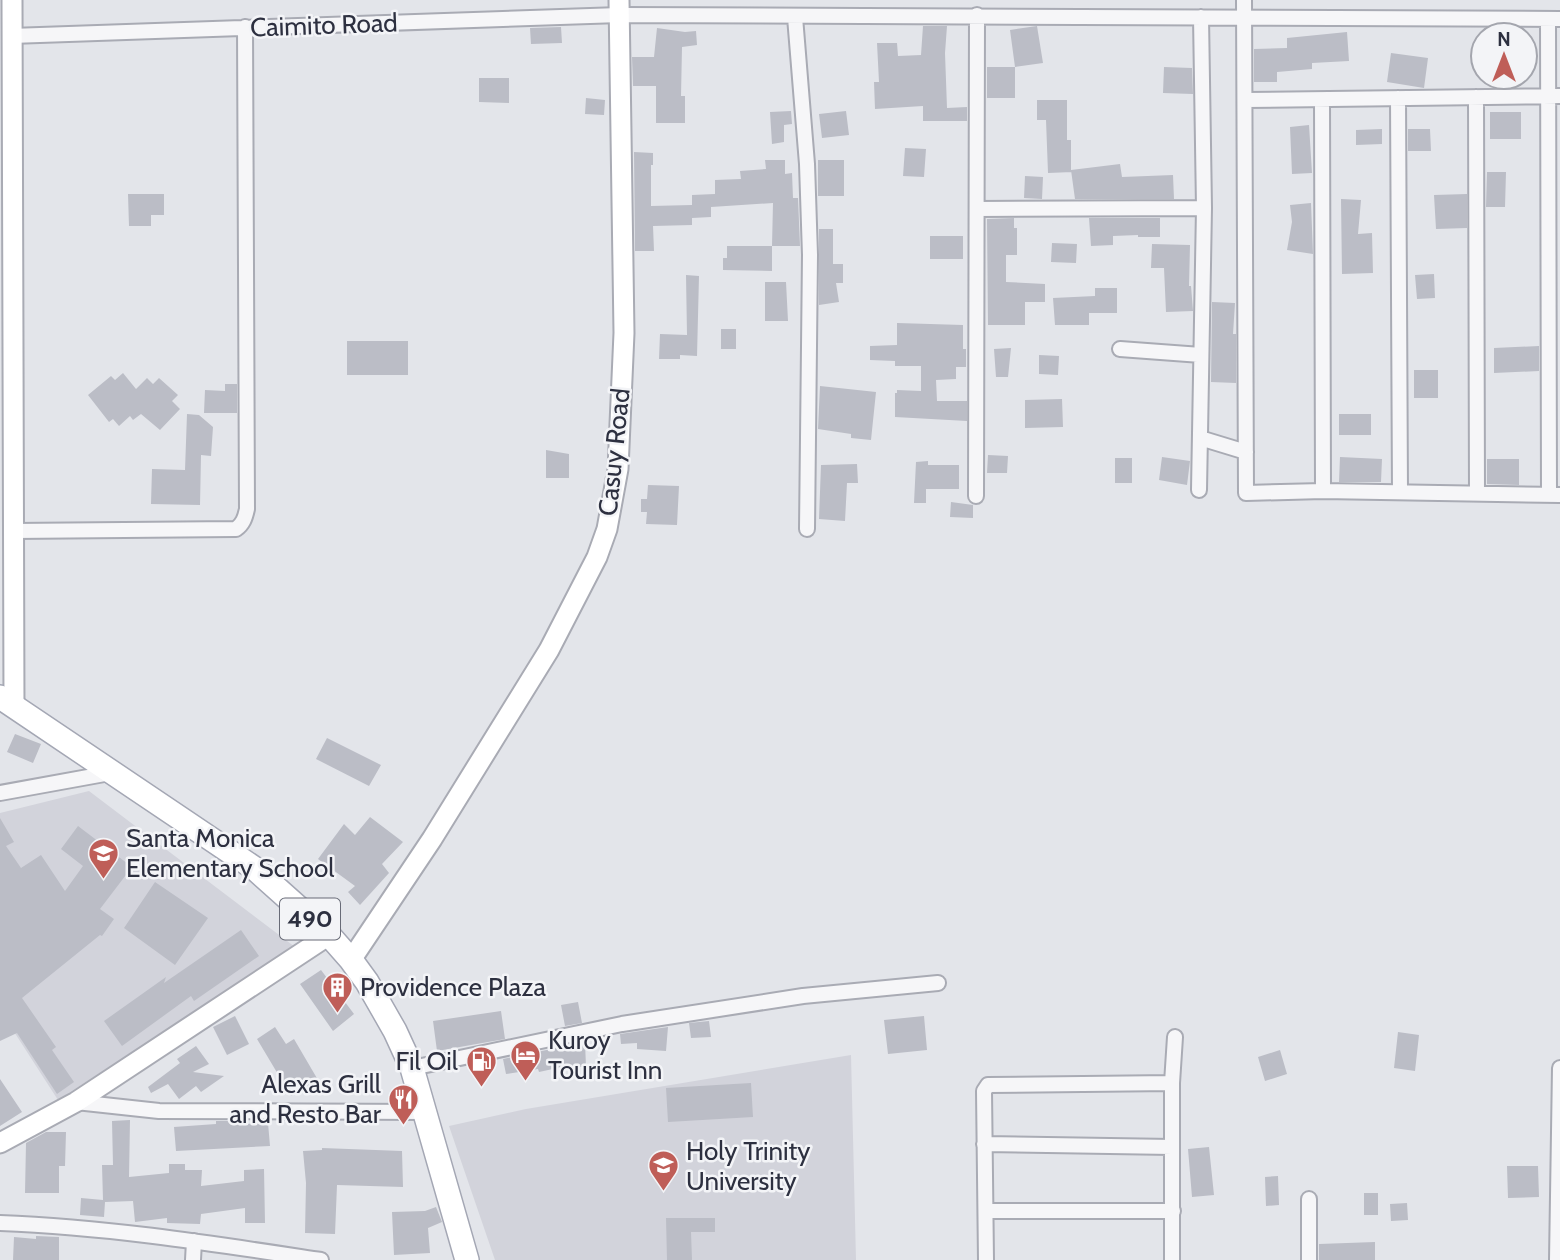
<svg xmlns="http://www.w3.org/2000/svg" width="1560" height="1260" font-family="Cabin,sans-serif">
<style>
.built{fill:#d2d3db}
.building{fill:#bbbdc6}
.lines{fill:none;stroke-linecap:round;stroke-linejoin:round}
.street-casing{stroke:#a9abb4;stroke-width:18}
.secondary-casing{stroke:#a9abb4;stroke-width:23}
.primary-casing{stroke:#a4a7b4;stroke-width:26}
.street{stroke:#f6f6f8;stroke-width:14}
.secondary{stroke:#fff;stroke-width:19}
.primary{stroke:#fff;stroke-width:23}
.labels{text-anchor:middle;stroke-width:5;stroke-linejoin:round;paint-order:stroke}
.shield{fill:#f3f4f7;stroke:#686b77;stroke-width:2}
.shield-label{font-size:24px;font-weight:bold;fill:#2d3040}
.street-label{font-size:26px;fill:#2d3040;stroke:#f3f4f7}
.poi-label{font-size:26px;fill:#2d3040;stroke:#f3f4f7;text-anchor:start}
</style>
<rect width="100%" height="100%" fill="#e3e5ea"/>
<path class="built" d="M89 791 295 947 58 1100 0 1010V813Z
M851 1055 856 1260H495L449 1126 526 1109Z"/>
<path class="building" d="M923 26H947L945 53 947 108 967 107V121H923V106L875 109 874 82H879L877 43H897L898 56 921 55Z
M1037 26 1043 63 1015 67 1010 30Z
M561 27 562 43 531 44 530 28Z
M657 28 685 32 696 31 697 45 682 47 681 96H685V123H656V86H633L632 57H654Z
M1347 32 1349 61 1312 63V69L1277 72V82H1254V49L1287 48V38Z
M1391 53 1428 58 1424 88 1387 82Z
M987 67H1015V98H987Z
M1164 67 1192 68 1193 94 1163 93Z
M479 78H509V103L479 102Z
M586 98 605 100 604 115 585 114Z
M1037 100H1067V140H1071V170L1120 164 1122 177 1173 175 1174 199H1075L1071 170 1072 172 1048 173 1046 120H1037Z
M791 111 792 124 784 125V142L772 144 770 112Z
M846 111 849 135 822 138 819 114Z
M1490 112H1521V139H1490Z
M1309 125 1312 173 1292 174 1290 127Z
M1382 129V144L1356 145V130Z
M1408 129H1430L1431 151H1408Z
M905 148 926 149 924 177 903 176Z
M634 152 653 153V165H651V206L692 205V195L715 194V180L741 179 740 171 766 169 765 160H785V174L792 173 793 198H798L800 246H772L773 203 711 207V217L692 218V225L653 226 654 251H635Z
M818 160H844V196H818Z
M1487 172H1506L1505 207H1486Z
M1025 176 1043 177 1042 199 1024 198Z
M128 194H164V215H151V226H129Z
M1467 194V228L1436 229 1434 195Z
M1341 199 1361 200 1358 234 1372 233 1373 273 1342 274Z
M1311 203 1313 254 1287 250 1292 222 1290 205Z
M1014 218V228H1017V255H1006V282L1045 284V302H1025V325H988L987 219Z
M1089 218H1160V237H1138V235L1113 236V245L1091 246Z
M819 229H833V264H843V283H836L839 302 819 305Z
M930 236H963V259H930Z
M1052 243 1077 244 1076 263 1051 262Z
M1152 244 1190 245 1189 286H1191L1193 311 1166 312 1164 268H1151Z
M727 246H772V271L723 270V258H727Z
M1434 274 1435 298 1417 299 1415 275Z
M686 275 699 276 697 356 680 355V359H659L660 334 687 335Z
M765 282H786L788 321H765Z
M1095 288H1117V313H1089V325H1055L1053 298 1095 296Z
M1212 302 1235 303 1233 334H1236V383L1211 382Z
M897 323 963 325V349H966V367H956V379L936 380 937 401H967V421L895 417V393H897V390L921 391V366H895V361L870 360V346L897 345Z
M721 329H736V349H721Z
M347 341H408V375H347Z
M1539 346V371L1494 373V348Z
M1011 348 1008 377H996L994 349Z
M1039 355 1059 356 1058 375 1039 374Z
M1414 370H1438V398H1414Z
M123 373 136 389 147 378 153 384 159 378 178 395 172 401 180 409 160 430 141 414 133 420 130 416 119 426 113 419 109 422 88 395 111 376 115 380Z
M225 384H237V413H204L205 390 225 391Z
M820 386 876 392 871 440 851 438V434L818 429Z
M1062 399 1063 427 1025 428V400Z
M187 414 199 415 213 427 211 456 201 455 200 505 151 504 152 469 185 470Z
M1339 414H1371V435H1339Z
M546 450 569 454V478H546Z
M988 455 1008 456 1007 473H987Z
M1162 457 1190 461 1187 485 1159 480Z
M1340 457 1382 459 1381 482H1339Z
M1115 458H1132V483H1115Z
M1487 459H1519V485L1487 484Z
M928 461V465H959V489H926V503H914L916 462Z
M857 464 858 483H847L845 521 819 519 821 465Z
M648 485 679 486 677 525 646 524 647 512H641V499H647Z
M951 502 973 505V518L950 517Z
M15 734 41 744 33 763 7 752Z
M327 738 381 765 369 786 316 759Z
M370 817 403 842 382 864 389 873 360 905 348 892 355 886 318 859 344 824 355 835Z
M0 818 14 842 6 846 21 868 41 855 65 891 83 866 61 849 78 826 132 867 100 909 114 919 102 936 100 935 22 998 56 1047 52 1050 74 1082 57 1094 17 1033 0 1041Z
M155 882 208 918 175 965 124 928Z
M241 930 259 956 194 1001 191 996 122 1046 104 1021 166 977 164 983Z
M321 970 354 1014 333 1031 300 984Z
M578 1002 582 1023 565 1026 561 1005Z
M501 1011 505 1039 437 1051 433 1021Z
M235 1016 249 1044 227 1055 213 1027Z
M924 1016 927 1050 888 1054 884 1020Z
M709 1021 711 1037 691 1038 689 1023Z
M275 1027 286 1044 294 1039 318 1080 291 1096 257 1039Z
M668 1027 666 1051 637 1049V1043L621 1044 620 1034Z
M1398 1032 1419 1035 1415 1071 1394 1068Z
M585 1042 586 1067H562L539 1072 538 1069 506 1074 503 1059Z
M196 1046 209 1064 193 1072 224 1076 201 1092 196 1086 179 1099 168 1084 151 1093 148 1087 180 1063 177 1059Z
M1280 1050 1287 1074 1265 1081 1258 1057Z
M0 1079 22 1112 0 1126Z
M751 1083 753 1117 668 1122 666 1088Z
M130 1120 129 1177 169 1173V1164H185V1170H202L201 1186 244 1181V1170L264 1169 265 1223H245V1208L201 1214 200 1224 167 1223V1218L135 1222 133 1201 105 1202 104 1217 80 1215 81 1198 103 1200 102 1165H113L112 1121Z
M216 1121H244L243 1124 268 1123 270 1146 176 1151 174 1127 216 1124Z
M46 1132H66L65 1166H59V1193H25L26 1143Z
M1209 1147 1214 1195 1192 1197 1188 1149Z
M322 1148 402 1151 403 1187 337 1185 335 1234 305 1233 306 1183 303 1151 322 1150Z
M1507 1166H1538L1539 1197 1508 1198Z
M1278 1176 1279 1205 1266 1206 1265 1177Z
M1364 1193H1378V1215H1364Z
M1407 1203 1408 1220 1391 1221 1390 1204Z
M436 1207 442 1222 428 1228 430 1253 394 1255 392 1212 425 1211Z
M666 1218H715V1232H691L692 1260H667Z
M36 1236 59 1237V1260H13L14 1237 36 1239Z
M1375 1242V1260H1319V1244Z"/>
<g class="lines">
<defs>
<path id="street" d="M1244 0 1246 493 1323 491 1560 495
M795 17 807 164 810 255 807 529
M1548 19 1549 495
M11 36 620 15 1560 19
M1476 97 1477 493
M1398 98 1400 492
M1246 100 1560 96
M1322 100 1323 491
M977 209 1204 208
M1120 349 1201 355
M1200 438 1246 452
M1199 490 1204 208 1201 17
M976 496 977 15
M13 531 236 529C243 524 245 518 247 509L245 27
M0 793 110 773
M412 1068 622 1024 803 996 938 983
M76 1102 159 1111 426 1112
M984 1144 1172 1147
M1309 1199V1260
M986 1211H1173
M0 1223C108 1227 215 1244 321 1260
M193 1260 194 1241
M986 1260 984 1091 988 1085 1172 1083
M1172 1260V1083L1175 1037
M1557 1260 1560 1068"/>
<path id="secondary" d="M12 0 14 706
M351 960 432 839 549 650 597 557 607 529 618 469 624 333 619 0
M0 1143 76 1102 329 935"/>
<path id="primary" d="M0 697 254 868 329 935 351 960 367 982 395 1031 412 1068 467 1260"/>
</defs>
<use href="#street" class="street-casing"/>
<use href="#secondary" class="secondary-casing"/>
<use href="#primary" class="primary-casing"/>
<use href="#street" class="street"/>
<use href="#secondary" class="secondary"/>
<use href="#primary" class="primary"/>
</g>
<defs>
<symbol id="school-pin" viewBox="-11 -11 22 30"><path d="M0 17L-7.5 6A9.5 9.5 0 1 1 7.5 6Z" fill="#bf5e58" stroke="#f3f4f7"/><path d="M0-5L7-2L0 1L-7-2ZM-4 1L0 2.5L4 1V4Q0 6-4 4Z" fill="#fff"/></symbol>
<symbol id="building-pin" viewBox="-11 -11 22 30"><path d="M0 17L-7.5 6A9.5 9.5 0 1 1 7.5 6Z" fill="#bf5e58" stroke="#f3f4f7"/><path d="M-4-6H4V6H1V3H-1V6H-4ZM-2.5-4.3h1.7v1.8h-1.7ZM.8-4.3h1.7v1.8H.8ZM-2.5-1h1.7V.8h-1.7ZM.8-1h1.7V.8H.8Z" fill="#fff"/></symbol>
<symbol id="hotel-pin" viewBox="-11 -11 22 30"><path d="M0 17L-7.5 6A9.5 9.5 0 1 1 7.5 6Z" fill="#bf5e58" stroke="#f3f4f7"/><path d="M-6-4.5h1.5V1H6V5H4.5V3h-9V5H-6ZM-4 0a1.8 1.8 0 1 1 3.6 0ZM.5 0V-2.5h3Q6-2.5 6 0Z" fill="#fff"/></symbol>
<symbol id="fuel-pin" viewBox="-11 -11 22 30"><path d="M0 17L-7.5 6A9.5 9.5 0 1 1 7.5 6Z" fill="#bf5e58" stroke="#f3f4f7"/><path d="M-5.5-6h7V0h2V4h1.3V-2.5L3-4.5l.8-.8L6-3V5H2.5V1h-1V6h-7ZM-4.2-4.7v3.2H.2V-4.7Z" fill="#fff"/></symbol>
<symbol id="restaurant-pin" viewBox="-11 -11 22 30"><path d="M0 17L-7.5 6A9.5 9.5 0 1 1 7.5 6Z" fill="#bf5e58" stroke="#f3f4f7"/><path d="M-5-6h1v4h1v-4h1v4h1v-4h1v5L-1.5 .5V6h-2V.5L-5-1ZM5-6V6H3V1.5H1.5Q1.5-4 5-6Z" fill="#fff"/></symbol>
<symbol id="university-pin" viewBox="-11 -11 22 30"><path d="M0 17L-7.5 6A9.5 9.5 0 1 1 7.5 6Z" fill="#bf5e58" stroke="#f3f4f7"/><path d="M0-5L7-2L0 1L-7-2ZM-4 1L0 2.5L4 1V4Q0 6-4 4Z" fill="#fff"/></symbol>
</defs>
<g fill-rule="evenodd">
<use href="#school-pin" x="86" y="836" width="35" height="47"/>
<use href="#building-pin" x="320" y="970" width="35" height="47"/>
<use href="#hotel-pin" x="508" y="1038" width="35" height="47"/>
<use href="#fuel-pin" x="464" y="1044" width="35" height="47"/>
<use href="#restaurant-pin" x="386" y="1082" width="35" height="47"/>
<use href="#university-pin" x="646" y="1148" width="35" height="47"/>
</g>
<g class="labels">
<rect class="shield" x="280" y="898.5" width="60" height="41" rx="5"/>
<g class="shield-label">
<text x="310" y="927">490</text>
</g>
<g class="street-label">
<text transform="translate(324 25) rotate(-2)" y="9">Caimito Road</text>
<text transform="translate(614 452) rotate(-84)" y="9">Casuy Road</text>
</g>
<g class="poi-label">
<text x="126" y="847">Santa Monica<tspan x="126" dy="30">Elementary School</tspan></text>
<text x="360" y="996">Providence Plaza</text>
<text x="548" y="1049">Kuroy<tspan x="548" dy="30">Tourist Inn</tspan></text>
<text x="458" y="1070" text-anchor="end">Fil Oil</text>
<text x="381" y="1093" text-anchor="end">Alexas Grill<tspan x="381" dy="30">and Resto Bar</tspan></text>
<text x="686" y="1160">Holy Trinity<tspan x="686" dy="30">University</tspan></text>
</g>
</g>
<g transform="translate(1504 56)"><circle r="33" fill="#f3f4f7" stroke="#a4a6ae" stroke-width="2"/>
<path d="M0-5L12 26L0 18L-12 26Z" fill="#bf5e58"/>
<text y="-10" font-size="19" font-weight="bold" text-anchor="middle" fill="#2d3040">N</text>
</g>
</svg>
